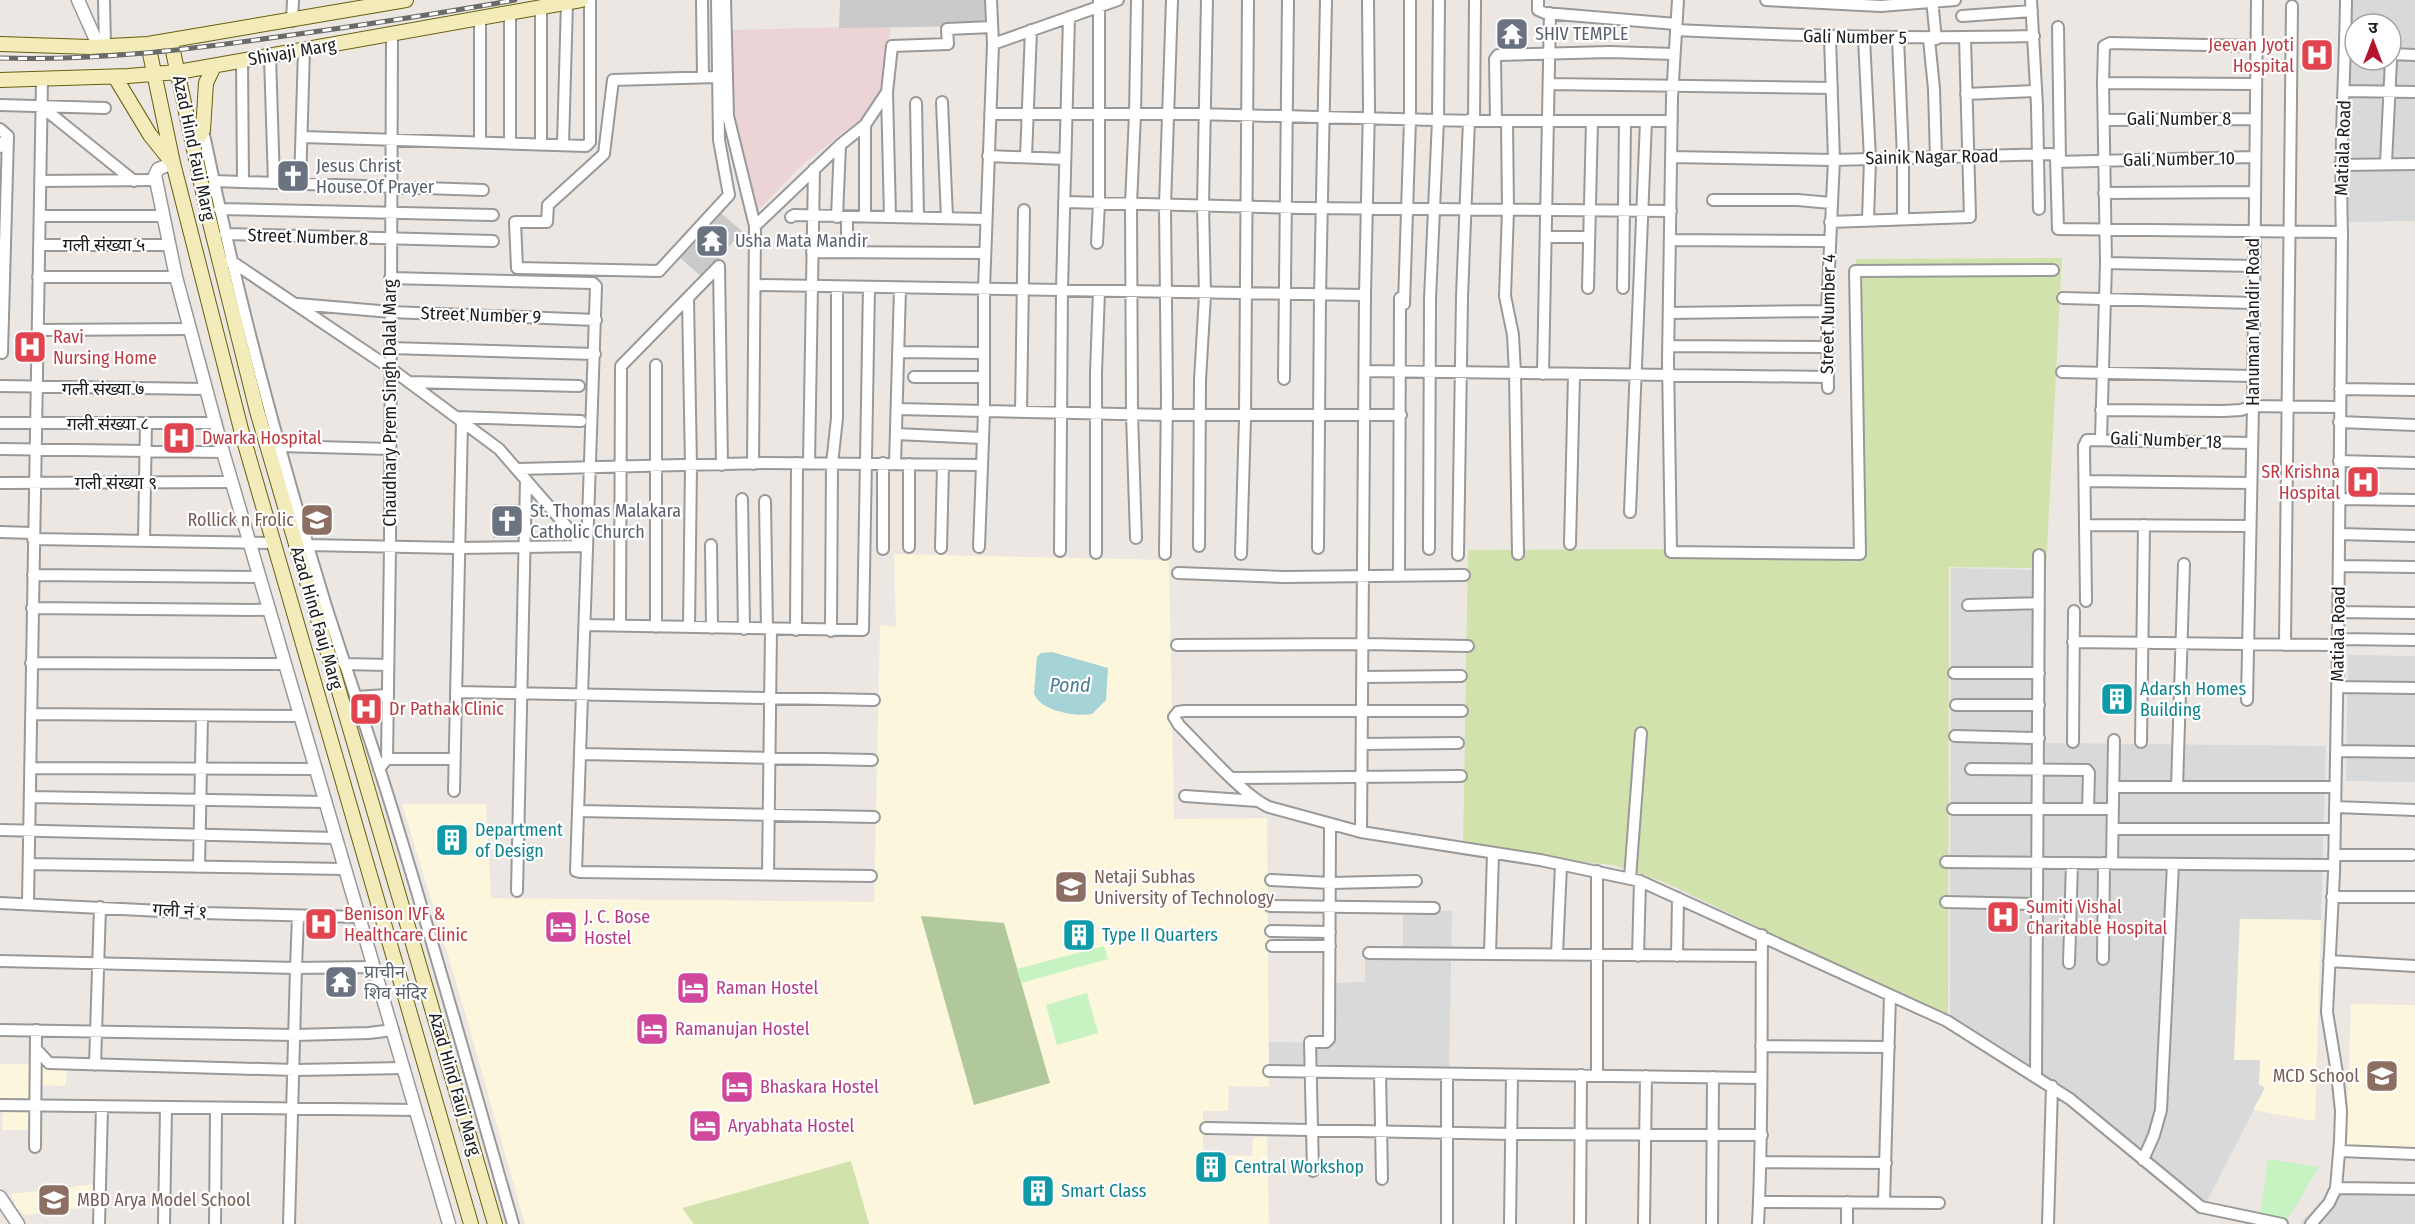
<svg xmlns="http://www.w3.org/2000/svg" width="2415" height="1224" font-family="'Fira Sans Condensed','Noto Sans Devanagari',sans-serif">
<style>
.residential{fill:#dad9d9;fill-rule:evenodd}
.commercial{fill:#ecd3d6}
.education{fill:#fbf6dc}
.religious{fill:#cacaca}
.grass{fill:#d1e2ac}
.forest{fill:#b0c89b}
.park{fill:#c7f3c2}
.water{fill:#a6d4d6}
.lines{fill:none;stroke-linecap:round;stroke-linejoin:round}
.minor-casing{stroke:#999;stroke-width:14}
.tertiary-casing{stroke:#999;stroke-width:15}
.secondary-casing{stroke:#67610e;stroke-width:16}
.minor{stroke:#fff;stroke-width:10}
.tertiary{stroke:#fff;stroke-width:12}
.secondary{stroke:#f3ebba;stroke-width:14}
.rail-casing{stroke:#6a6a6a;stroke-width:5}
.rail{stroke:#fff;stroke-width:3;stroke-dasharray:9;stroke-linecap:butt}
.labels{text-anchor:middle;stroke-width:4.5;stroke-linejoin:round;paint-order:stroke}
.worship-label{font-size:18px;fill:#5b616d;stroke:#fff;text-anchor:start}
.street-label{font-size:18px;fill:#1c1c1c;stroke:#fff}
.health-label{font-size:18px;fill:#be3a42;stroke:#fff;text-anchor:start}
.education-label{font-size:18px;fill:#785e54;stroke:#fff;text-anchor:end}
.culture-label{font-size:18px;fill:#0d838f;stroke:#fff;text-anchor:start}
.hotel-label{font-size:18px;fill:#b23c85;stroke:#fff;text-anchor:start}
.water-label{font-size:20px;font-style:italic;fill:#4c7c94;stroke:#fff}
</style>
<rect width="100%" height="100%" fill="#ece7e2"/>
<path class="residential" d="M2350 0H2415V221L2344 222ZM2355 24H2391V60H2355Z
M1951 568 2046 570V743L2326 746 2321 920 2240 919 2235 1060H2261L2259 1084 2265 1088 2203 1209 2067 1091 1950 1019Z
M2348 655 2415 656V782L2346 781Z
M1403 911H1452L1449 1079 1269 1076 1268 1042 1331 1043 1332 983 1365 982V949L1403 950Z
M2330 1191 2415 1193V1224H2300Z"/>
<path class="commercial" d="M890 26 887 72 882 90 890 99 842 133 800 167 755 214 729 112 732 30Z"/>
<path class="education" d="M894 554 1169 560 1174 819 1267 818 1269 1087 1229 1086 1228 1111H1203V1155L1252 1156 1253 1137H1267L1269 1224H525L462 1002 402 804H486L491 898 874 902 880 625 896 627Z
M2240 919 2321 920 2315 1121 2253 1110 2265 1088 2259 1084 2260 1060H2234Z
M2351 1004 2415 1005V1151L2346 1147Z
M0 1064H33L32 1102 0 1103Z
M38 1065 68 1067 65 1086 38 1085Z
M3 1111 30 1112V1130H2Z
M96 1184 95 1206 25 1215 16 1208 11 1194Z"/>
<path class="religious" d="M840 0H987L986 26 839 28Z
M717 210 742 231 703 278 678 256Z
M494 504H522L521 538H493Z"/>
<path class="grass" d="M2062 258 2046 568 1949 567 1948 1018 1664 882 1614 865 1463 852 1468 550 1860 548 1856 259Z
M851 1161 869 1224H694L682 1208Z"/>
<path class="forest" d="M921 916 1004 923 1050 1083 974 1105Z"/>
<path class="park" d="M1104 946 1108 959 1021 983 1017 969Z
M1087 993 1098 1033 1057 1045 1046 1005Z
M2268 1159 2319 1167 2287 1220 2260 1215Z"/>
<path class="water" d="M1052 652 1108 668 1106 700 1092 714C1076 717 1039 711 1034 693L1037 657 1041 653Z"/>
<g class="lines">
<defs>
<path id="minor" d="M104 0 105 46
M702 0 703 77
M717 0 719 140 729 195 659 271 517 268 515 222H547L548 205 604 154 613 80 717 77
M725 0 728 116 755 226 753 464
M1538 0V10L1545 13 1676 24
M1678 0 1672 97 1668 361 1671 552 1860 554 1855 271 2053 270
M1766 0 1881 6 1955 0
M1932 0 1936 39
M2031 0 2037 106 2039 209
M510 14V143
M1962 16 2032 11
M292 21 293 0
M2058 27 2060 162
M1676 30C1796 36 1915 39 2034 36
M1864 38 1870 159 1868 220
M1898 38 1903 158V219
M1929 39 1934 89 1936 157
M993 44 1118 0
M2391 54 2415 55
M270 56 274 183
M242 61 243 182
M2103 83 2255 84
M1549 84 1832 88
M2344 91 2415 92
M887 92 890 217
M1966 94 2036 91
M942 102 947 218
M916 103 918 217
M0 105 105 108
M42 107 134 181
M990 114H1196L1474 121H1672
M2104 120 2255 119
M1474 121 1475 0
M1496 121 1495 59 1498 55 1610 52 1674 54
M1507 121 1508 210 1505 296 1513 335 1515 374 1518 554
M0 129 8 136 0 147
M203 130C236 291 278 449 326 606 346 669 368 732 388 796 432 938 472 1081 513 1224
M302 137 586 146 590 142V0
M480 142V19
M541 144V8
M563 144 567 3
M988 156 1065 159
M1026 157 1031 30
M1671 157 1834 160 2052 154 2056 158 2058 229 2342 232
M2056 162 2255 157
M2386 163 2391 60
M2340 165 2415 164
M40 181 156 180
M214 181 483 190
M300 184 304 50
M2104 193 2254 192
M1713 200H1798L1831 203
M1064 202 1300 208 1671 211
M219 209 493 215
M40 216H164
M865 216V125
M791 217 794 215 986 219
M837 217 840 145
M1830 222 1970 217 1965 38
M755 226 840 145 865 125 887 92 892 46 948 44 947 29 992 27
M225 234 493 241
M1547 237H1589
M1670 240 1829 241
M1097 243 1099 203V0
M39 245H169
M812 252 985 253
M847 252V217
M228 262 231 261 390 368 499 449 587 550
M2106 263 2254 266
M719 266 722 465
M38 277H176
M390 278 593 283 596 286 576 871 580 872 871 876
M755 285 1365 295
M1588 288 1592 121
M1623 288 1625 121
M2063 298 2254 303
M688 299 691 466 689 627
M298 304 391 312 596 320
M1404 304 1410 119V0
M1669 313 1827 311
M38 330 190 329
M1669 346 1828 347
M390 348 595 354
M899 352 984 353
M2 353 8 136
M656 365V627
M1365 371 1828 377
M2062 372 2253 376
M1543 374 1550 13
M914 377H984
M1284 379 1288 0
M409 382 579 386
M0 386 206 389
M1828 388 1827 311 1834 160 1830 37
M2340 389 2415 390
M897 409 1167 415H1401
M2101 410 2223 411 2241 410 2253 406 2339 407
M1021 412 1024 210
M456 417 581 421
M2339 422 2415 425
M0 423H216
M896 434 982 438
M2101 438 2106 263 2103 83 2104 46 2110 43 2256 46
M280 446 390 449
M0 449 223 452
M2339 461 2415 463
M809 463 814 169
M883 463V549
M895 464 900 288
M909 464V547
M518 469 765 463 981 465
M2085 481 2251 483
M0 483 232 482
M742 499 744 629
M2339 499 2415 500
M765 501 767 629
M1630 512 1646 121
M2085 525 2250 526
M0 532 33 533
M2339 534 2415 536
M1136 538 1132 414 1131 204 1135 114 1137 0
M33 539 273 543
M144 541 146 423
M1570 544 1574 375
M308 545 458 548 584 546
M711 545 712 628
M1199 546 1200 380 1205 295 1203 205 1207 0
M979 547 984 412V289L993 44 991 0
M941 548 943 466
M1318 548 1320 296 1326 0
M1429 549 1430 299 1438 120 1439 0
M1060 551 1062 290 1069 17
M1096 553V373L1099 291
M1165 554 1167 397 1165 205 1172 0
M1241 554 1245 419 1248 0
M1458 555 1462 297 1469 120
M2339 566 2415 567
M1178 573 1284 577 1464 575
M33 575 260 577
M1399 576 1400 298
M2086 601 2084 446 2087 440 2252 443
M1968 605 2039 603
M32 608 270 610
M2338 612 2415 613
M585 625 863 630 869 287
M620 626 621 366 719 266
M796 630 797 463
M831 631 832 464 837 418V287
M2338 639 2415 640
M2073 642 2338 645
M1177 645 1365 644 1468 646
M2285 645 2292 6
M31 663 285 664
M344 664 388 665
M1954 673H2039
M1363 677 1461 676
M2337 687 2415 688
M456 692 874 700
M356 697 387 695
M2247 700 2253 406 2257 0
M1956 705H2039
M1462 711H1184L1178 712 1174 717 1179 725C1199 745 1245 797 1269 807L1361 832 1540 860 1640 881 1947 1021 2070 1099 2201 1207 2282 1224
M31 714 301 716
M1955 736 2039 738
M2073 742 2074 611
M2141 742 2144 525
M1362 744 1458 743
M2336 751 2415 752
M581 754 872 760
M387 759H454
M30 768 316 769
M379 769 387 759 390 547 392 35
M1971 769 2087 770 2089 773 2088 809
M1232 778 1461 776
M2113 787H2335
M2177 787 2184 564
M454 791 462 422
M1185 796 1258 801
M30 797 326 802
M2335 807 2415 810
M1953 809H2113
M579 811 874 817
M2113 829H2334
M0 830 336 838
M1361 832 1365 295 1369 106 1368 0
M2334 855H2412
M1946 862 2334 865
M2112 863 2114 740
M29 864 345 869
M199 867 202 716
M768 874 771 629
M1630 878 1641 733
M1271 880 1330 883 1416 881
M517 891 526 480
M2332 897H2415
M1946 902 2037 904
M0 903 202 913 359 917
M28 903 42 80
M1270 906 1434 908
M1271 931 1330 932
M1272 946H1330
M1369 953 1762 956
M1490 953 1493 853
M1557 954 1561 865
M1638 956 1640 881
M1677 956 1678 898
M2103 959 2104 863
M0 961 296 968 298 916
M2329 961 2415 966
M2069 963 2072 863
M0 1030 295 1035 369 1033 393 1030
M1761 1046 1889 1047
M36 1049 49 1063 295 1070 404 1068
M95 1065 100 907
M1269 1071 1760 1078
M1380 1073 1382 1179
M1447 1074V1224
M1597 1076V871
M2036 1076 2039 555
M0 1105 416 1110
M1206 1128 1512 1134 1762 1135
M35 1147 36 1030
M2340 1151 2415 1154
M2143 1160 2154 1135 2161 1110 2173 864
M1761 1162 1886 1163
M1313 1171 1310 1042H1326L1329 1039 1330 824
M2336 1188 2415 1189
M1759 1202 1939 1203
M1884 1202 1890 995
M99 1224 102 1107
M164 1224 166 1108
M215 1224 216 1108
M289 1224 296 968 374 967
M1510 1224 1512 1075
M1580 1224 1581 1075
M1644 1224 1646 1076
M1712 1224 1713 1077
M1758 1224C1763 1128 1761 1031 1762 935
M1847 1224V1202
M2048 1224 2052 1086
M2311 1224 2329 1203 2336 1188 2340 1141 2341 1111 2337 1073 2327 1012 2334 873 2338 645 2342 232C2339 155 2345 78 2346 0"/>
<path id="tertiary" d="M78 0 99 47
M173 163 158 169 155 175 176 277 223 452 449 1224
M0 1197 18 1224"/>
<path id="secondary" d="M171 42 208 215 257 411 495 1224
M0 44 90 47 148 44 406 0
M148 44 173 163 243 437 471 1224
M115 77 150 135 171 161
M0 80 128 76 178 72 581 0
M193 146 203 130 206 83 214 66"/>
</defs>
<use href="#minor" class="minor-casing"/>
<use href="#tertiary" class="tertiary-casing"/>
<use href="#secondary" class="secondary-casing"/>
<use href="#minor" class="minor"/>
<use href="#tertiary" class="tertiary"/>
<use href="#secondary" class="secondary"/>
<defs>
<path id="rail" d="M0 58C93 61 185 50 277 37 357 26 436 14 515 0"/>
</defs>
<use href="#rail" class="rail-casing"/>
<use href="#rail" class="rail"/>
</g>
<defs>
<symbol id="temple-square" viewBox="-11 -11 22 22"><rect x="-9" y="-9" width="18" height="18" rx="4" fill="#6b7280" stroke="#fff"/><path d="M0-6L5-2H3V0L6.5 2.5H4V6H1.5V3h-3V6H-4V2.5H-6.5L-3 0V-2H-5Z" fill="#fff"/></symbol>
<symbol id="hospital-square" viewBox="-11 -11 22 22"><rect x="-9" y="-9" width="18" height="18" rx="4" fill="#e0444e" stroke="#fff"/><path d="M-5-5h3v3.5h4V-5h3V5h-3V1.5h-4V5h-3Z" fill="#fff"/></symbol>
<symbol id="church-square" viewBox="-11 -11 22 22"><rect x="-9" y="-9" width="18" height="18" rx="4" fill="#6b7280" stroke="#fff"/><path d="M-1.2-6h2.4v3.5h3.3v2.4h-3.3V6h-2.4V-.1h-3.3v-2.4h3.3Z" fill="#fff"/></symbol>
<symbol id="school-square" viewBox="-11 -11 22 22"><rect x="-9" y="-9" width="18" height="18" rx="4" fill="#8d6e63" stroke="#fff"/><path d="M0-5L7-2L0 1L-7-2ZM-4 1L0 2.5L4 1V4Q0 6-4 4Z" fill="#fff"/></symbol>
<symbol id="building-square" viewBox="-11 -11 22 22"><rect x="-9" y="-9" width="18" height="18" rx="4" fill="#0f9aa8" stroke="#fff"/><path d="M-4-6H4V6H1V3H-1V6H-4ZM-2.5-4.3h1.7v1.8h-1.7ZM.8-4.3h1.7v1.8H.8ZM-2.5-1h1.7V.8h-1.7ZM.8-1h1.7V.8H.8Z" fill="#fff"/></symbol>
<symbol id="university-square" viewBox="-11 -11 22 22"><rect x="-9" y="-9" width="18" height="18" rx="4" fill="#8d6e63" stroke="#fff"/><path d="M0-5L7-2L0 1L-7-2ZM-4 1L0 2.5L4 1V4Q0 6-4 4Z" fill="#fff"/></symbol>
<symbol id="hotel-square" viewBox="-11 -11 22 22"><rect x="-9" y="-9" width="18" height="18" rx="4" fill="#d1479c" stroke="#fff"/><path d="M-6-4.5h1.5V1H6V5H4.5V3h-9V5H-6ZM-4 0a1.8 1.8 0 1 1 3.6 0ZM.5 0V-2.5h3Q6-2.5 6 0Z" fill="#fff"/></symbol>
</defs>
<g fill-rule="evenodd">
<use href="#temple-square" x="1493" y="15" width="38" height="38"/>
<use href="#hospital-square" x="2298" y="36" width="38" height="38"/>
<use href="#church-square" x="274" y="157" width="38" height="38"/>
<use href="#temple-square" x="693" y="222" width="38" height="38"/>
<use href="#hospital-square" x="11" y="328" width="38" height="38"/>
<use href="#hospital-square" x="160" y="419" width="38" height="38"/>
<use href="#hospital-square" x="2344" y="463" width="38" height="38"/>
<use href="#school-square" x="298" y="501" width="38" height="38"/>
<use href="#church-square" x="488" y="502" width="38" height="38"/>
<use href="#building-square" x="2098" y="680" width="38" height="38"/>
<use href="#hospital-square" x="347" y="690" width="38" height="38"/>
<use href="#building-square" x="433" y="821" width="38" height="38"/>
<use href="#university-square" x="1052" y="868" width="38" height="38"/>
<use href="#hospital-square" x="1984" y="898" width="38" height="38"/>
<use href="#hospital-square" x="302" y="905" width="38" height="38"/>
<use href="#hotel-square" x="542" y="908" width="38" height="38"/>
<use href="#building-square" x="1060" y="916" width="38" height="38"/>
<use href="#temple-square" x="322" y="963" width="38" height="38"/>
<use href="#hotel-square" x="674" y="969" width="38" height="38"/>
<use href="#hotel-square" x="633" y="1010" width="38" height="38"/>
<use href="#school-square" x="2363" y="1057" width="38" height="38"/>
<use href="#hotel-square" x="718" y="1068" width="38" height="38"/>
<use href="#hotel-square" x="686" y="1107" width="38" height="38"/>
<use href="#building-square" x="1192" y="1148" width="38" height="38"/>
<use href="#building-square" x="1019" y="1172" width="38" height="38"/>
<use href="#school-square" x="35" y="1181" width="38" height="38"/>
</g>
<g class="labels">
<g class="worship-label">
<text x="1535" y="40">SHIV TEMPLE</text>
<text x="316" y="172">Jesus Christ<tspan x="316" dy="21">House Of Prayer</tspan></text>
<text x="735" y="247">Usha Mata Mandir</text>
<text x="530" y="517">St. Thomas Malakara<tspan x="530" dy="21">Catholic Church</tspan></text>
<text x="364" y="978">प्राचीन<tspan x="364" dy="21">शिव मंदिर</tspan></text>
</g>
<g class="street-label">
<text transform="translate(1855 37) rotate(1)" y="6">Gali Number 5</text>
<text transform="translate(292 52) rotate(-10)" y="6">Shivaji Marg</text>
<text x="2179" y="125">Gali Number 8</text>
<text transform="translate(194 148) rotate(78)" y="6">Azad Hind Fauj Marg</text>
<text transform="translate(2343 148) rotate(-88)" y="6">Matiala Road</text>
<text transform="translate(1932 157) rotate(-1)" y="6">Sainik Nagar Road</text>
<text transform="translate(2179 159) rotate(-1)" y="6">Gali Number 10</text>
<text transform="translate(308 237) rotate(2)" y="6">Street Number 8</text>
<text x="104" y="251">गली संख्या ५</text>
<text transform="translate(1828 314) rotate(-89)" y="6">Street Number 4</text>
<text transform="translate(481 315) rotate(2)" y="6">Street Number 9</text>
<text transform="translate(2253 322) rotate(-90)" y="6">Hanuman Mandir Road</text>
<text x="103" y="395">गली संख्या ७</text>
<text transform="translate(390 403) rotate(-90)" y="6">Chaudhary Prem Singh Dalal Marg</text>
<text x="108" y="430">गली संख्या ८</text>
<text transform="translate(2166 440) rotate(2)" y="6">Gali Number 18</text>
<text x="116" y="489">गली संख्या ९</text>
<text transform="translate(317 618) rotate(74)" y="6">Azad Hind Fauj Marg</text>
<text transform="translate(2338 634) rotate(-89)" y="6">Matiala Road</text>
<text transform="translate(180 911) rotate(3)" y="6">गली नं १</text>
<text transform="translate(455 1084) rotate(74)" y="6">Azad Hind Fauj Marg</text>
</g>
<g class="health-label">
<text x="2294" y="51" text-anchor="end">Jeevan Jyoti<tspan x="2294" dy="21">Hospital</tspan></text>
<text x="53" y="343">Ravi<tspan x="53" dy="21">Nursing Home</tspan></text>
<text x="202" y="444">Dwarka Hospital</text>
<text x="2340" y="478" text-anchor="end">SR Krishna<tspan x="2340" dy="21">Hospital</tspan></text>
<text x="389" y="715">Dr Pathak Clinic</text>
<text x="2026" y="913">Sumiti Vishal<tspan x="2026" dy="21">Charitable Hospital</tspan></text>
<text x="344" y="920">Benison IVF &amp;<tspan x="344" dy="21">Healthcare Clinic</tspan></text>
</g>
<g class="education-label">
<text x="294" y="526">Rollick n Frolic</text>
<text x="1094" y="883" text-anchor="start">Netaji Subhas<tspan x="1094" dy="21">University of Technology</tspan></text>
<text x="2359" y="1082">MCD School</text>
<text x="77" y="1206" text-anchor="start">MBD Arya Model School</text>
</g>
<g class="culture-label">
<text x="2140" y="695">Adarsh Homes<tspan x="2140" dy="21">Building</tspan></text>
<text x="475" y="836">Department<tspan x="475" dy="21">of Design</tspan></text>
<text x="1102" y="941">Type II Quarters</text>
<text x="1234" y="1173">Central Workshop</text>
<text x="1061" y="1197">Smart Class</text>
</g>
<g class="hotel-label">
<text x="584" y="923">J. C. Bose<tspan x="584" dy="21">Hostel</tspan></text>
<text x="716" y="994">Raman Hostel</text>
<text x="675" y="1035">Ramanujan Hostel</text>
<text x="760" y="1093">Bhaskara Hostel</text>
<text x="728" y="1132">Aryabhata Hostel</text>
</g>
<g class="water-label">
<text x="1070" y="692">Pond</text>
</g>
</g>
<g transform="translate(2373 42)"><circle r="28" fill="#ffffff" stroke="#a4a4a4" stroke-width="1.5"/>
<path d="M0-4.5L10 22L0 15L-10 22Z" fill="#b51230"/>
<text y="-9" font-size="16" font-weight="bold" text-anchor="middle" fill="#1c1c1c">उ</text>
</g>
</svg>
